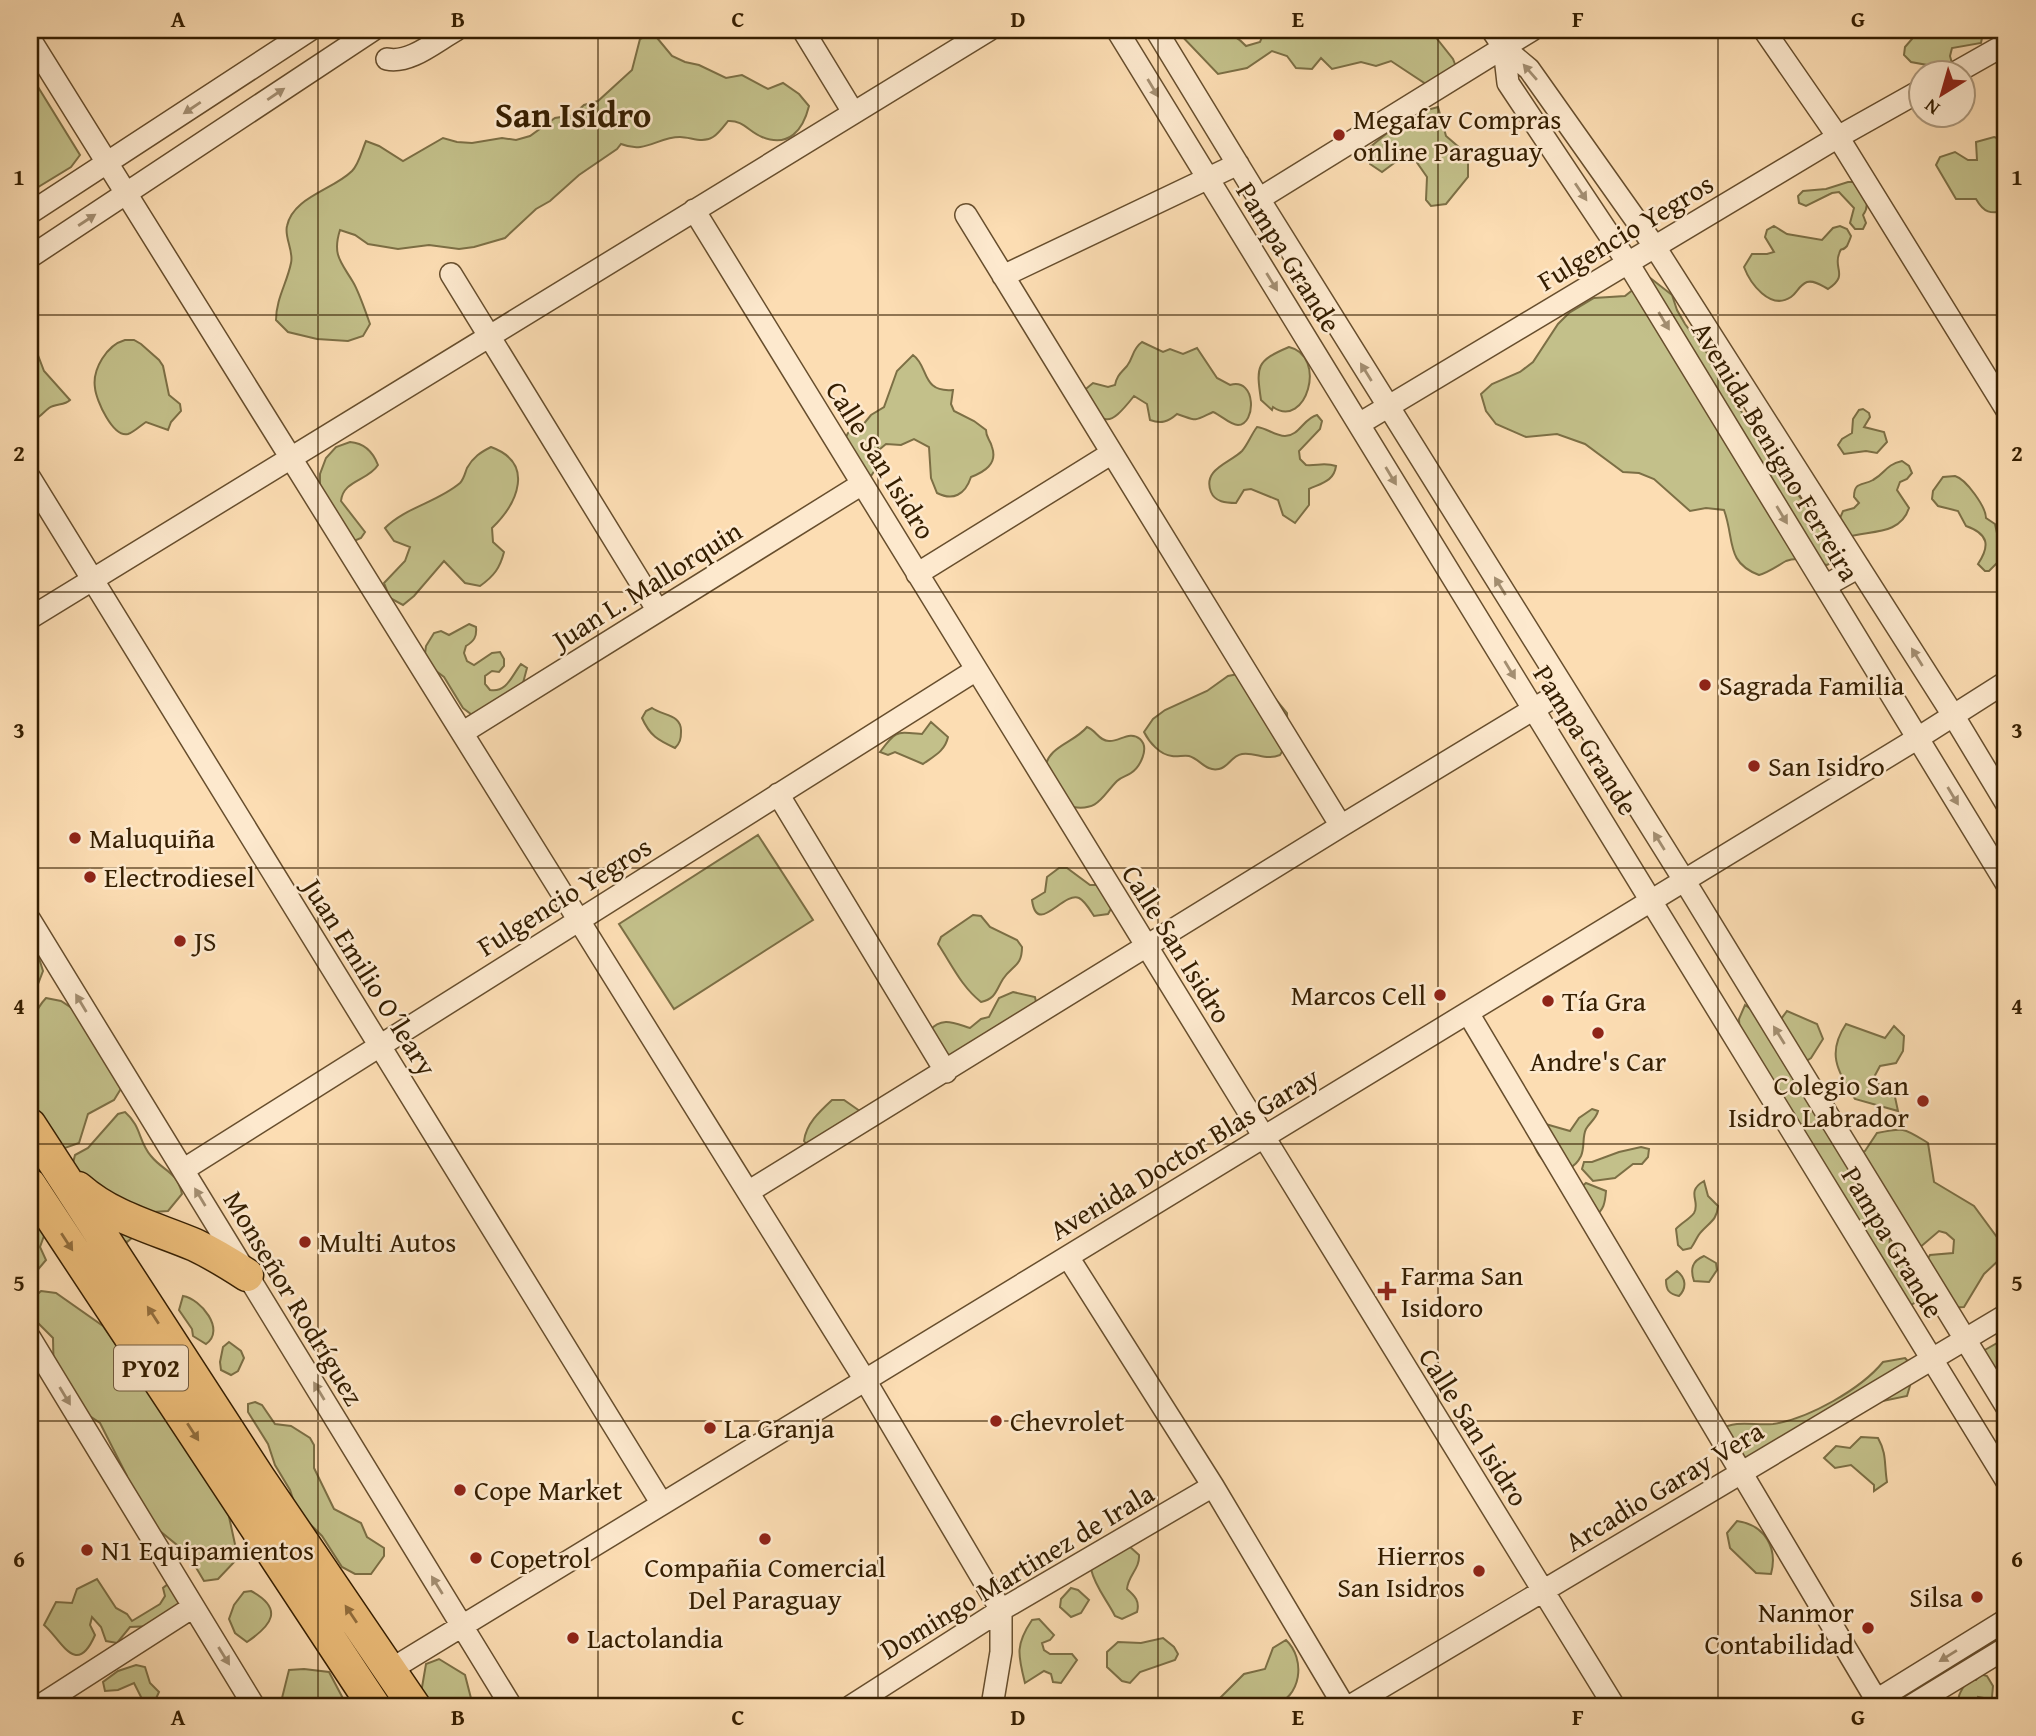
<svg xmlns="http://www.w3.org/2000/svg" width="2036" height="1736" font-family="'Gentium Book Plus',serif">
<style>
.green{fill:#c3c08a;stroke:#7c6f45;stroke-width:2}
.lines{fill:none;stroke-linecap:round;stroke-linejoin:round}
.minor-casing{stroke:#674e2d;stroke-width:24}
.highway-casing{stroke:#351e00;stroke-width:35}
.minor{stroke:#fde9ce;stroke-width:21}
.highway{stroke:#eebe7a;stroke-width:32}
.oneway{fill:#a38e71}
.oneway2{fill:#926e3d}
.grid{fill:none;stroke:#351e00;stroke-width:2;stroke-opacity:0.55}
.poi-dot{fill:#8f2418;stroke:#fde9ce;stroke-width:2.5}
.labels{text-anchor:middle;stroke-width:5;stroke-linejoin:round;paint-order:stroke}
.shield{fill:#fde9ce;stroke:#715b3e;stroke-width:2}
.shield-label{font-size:26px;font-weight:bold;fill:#351e00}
.poi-label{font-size:28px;fill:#351e00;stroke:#fde9ce;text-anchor:start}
.street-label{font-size:28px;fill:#351e00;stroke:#fde9ce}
.district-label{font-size:35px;font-weight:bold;fill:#351e00;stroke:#fde9ce}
.neatline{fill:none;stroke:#351e00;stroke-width:2.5}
.grid-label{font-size:23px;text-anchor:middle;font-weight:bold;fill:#351e00}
</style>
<rect width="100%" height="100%" fill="#fcddb3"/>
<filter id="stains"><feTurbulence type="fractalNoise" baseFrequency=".00286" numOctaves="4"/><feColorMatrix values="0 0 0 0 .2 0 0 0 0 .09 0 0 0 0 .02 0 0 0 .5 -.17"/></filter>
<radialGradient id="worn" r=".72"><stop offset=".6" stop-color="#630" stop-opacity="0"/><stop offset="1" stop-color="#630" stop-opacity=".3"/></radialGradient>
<path class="green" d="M1176 30C1204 30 1226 24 1246 46L1260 42 1265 30H1430L1453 59 1458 72 1432 88 1391 61 1376 66 1361 62 1332 69 1321 58 1312 69 1296 68 1287 56 1272 51 1247 68 1218 74Z
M1910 30H1932L1926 33C1938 40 1942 31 1952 30 1964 28 1976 30 1988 30L1983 33 1981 43 1952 48 1950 56 1953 67 1931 72 1927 65 1911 62 1904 55 1905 47 1912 39Z
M653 33 672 56 685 62 699 65 726 78 742 75 768 89 783 83 799 94 809 106C803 130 789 148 762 137 749 132 743 120 728 121 724 126 718 134 713 137 702 144 691 137 680 137 657 137 646 154 621 144L617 149 579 175 550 201 536 209 505 238 474 247 459 249 429 245 398 249 368 244 355 235 340 230C332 255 341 262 353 282 359 292 366 313 370 324L363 336 348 341 317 339 288 332 276 320C276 299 287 283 291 263 294 251 284 237 287 226 293 197 333 190 352 171 359 164 362 150 366 141L379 146 403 161 443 138 457 142 472 143 502 138 516 140 530 136 555 118 573 115 584 105 598 101 632 70 640 39Z
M30 74 80 155 71 167 30 192Z
M1438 107 1446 136 1468 155V177L1446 204 1431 206 1426 200 1427 177 1413 157 1405 155 1382 172 1370 164 1369 148 1409 115Z
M1994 137 2006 141V211C1990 214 1984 213 1976 199H1956L1936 165 1940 157 1955 152 1968 160H1977L1976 142Z
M1848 182H1856C1863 194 1872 203 1863 215L1866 223 1863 229H1855L1850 223 1854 208 1839 192 1832 193 1806 206 1799 203 1798 196 1803 191 1826 189Z
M1774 226 1787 234 1822 240 1833 228 1840 226 1847 229 1851 236C1851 237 1847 246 1847 246 1841 253 1842 245 1839 254 1833 269 1849 275 1828 289 1822 286 1815 280 1807 282 1799 285 1797 293 1791 297 1770 311 1750 283 1744 267L1752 254H1767L1774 252 1765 237 1767 230Z
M1649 277 1672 295 1677 310 1685 324 1722 373 1734 399 1765 451 1827 533 1841 558 1827 565C1814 562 1799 556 1786 561 1777 566 1769 572 1759 575 1725 562 1735 540 1724 510L1706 508 1690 511 1654 479 1639 473 1623 472 1585 444 1557 434 1526 437 1496 424 1486 411 1481 394 1492 384 1520 372 1533 362 1558 324 1569 313 1594 298 1625 296Z
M125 340H134L141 344 159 360 163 366 169 395 180 404 181 411 171 422 168 430 146 422C141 425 134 432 128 434 113 438 96 400 95 388 92 369 107 345 125 340Z
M1142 342 1163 352 1170 349 1183 354 1197 348 1217 378 1230 385C1257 377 1256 425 1238 425 1230 425 1221 415 1213 412 1192 422 1198 421 1177 414 1168 422 1161 424 1150 420L1147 404 1134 396C1107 430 1104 425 1081 393L1093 383 1108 387 1115 385C1117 375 1121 373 1127 366 1134 357 1132 349 1142 342Z
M30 345 36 350 44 371 70 400C64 406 56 403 49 408 41 414 41 418 30 420Z
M1289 347C1328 356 1306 430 1273 407L1272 410 1261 400C1256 366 1256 361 1289 347Z
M913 355C929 366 921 393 953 390L951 404 954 411 974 421 986 430C986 438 990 439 992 447 998 464 984 472 971 477 965 495 953 501 937 493L931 478 929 447 914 439 901 445 886 444 880 449 879 464 871 476 858 467 845 439 848 433 862 426 871 415 884 407 897 371Z
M1863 409 1869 413 1870 417 1864 427 1884 432 1887 442 1877 453 1866 451 1844 454 1838 445 1842 439 1852 433 1853 419 1859 410Z
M1317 415 1322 421 1320 429 1299 451 1300 459 1306 465C1317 466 1324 462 1336 466 1334 481 1322 483 1309 489V505L1295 523 1283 515 1278 500 1251 489 1244 490 1236 503C1226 503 1215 502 1211 492 1202 469 1230 463 1242 451 1248 444 1251 435 1257 427 1267 428 1275 436 1285 436 1299 436 1304 418 1317 415Z
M350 442C364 443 373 452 378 465 368 481 343 480 341 501L365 532 361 538 354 541 320 489V474L326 458 336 447Z
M491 447C535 463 518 503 492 528L493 542 504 552C500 568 494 576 480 586L465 583 444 561 414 596 403 605 390 598 384 583 405 561 410 547 394 541 385 528C406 507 438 502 460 483 464 479 465 473 467 468 473 457 481 452 491 447Z
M1902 461 1909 466 1912 473 1907 479 1900 482 1897 490 1909 508C1900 536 1869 530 1847 537L1837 525 1843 511 1854 508 1859 503 1854 497C1854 481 1863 486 1873 480 1886 473 1885 465 1902 461Z
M1955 476C1966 479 1986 507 1986 518L1995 524 1997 533 2006 538 2004 556 1989 571H1985L1978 564C1990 546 1989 534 1966 526L1958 511 1938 506 1932 499 1933 491 1943 477Z
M469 624 476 627C477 637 474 641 466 646L464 653 467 661 474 665 492 653 500 652 504 659V666L499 672 492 671 485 676V684L490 690C507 693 512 675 521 664L527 668 523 683 476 718 463 708 444 677 432 668 425 654 426 646 434 633 441 631 449 635Z
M1243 673 1273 696 1287 713 1288 742 1280 755C1266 761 1256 752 1242 754 1231 756 1229 767 1219 769 1206 772 1200 759 1189 756 1184 755 1177 757 1172 756 1160 755 1149 742 1144 732L1153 719 1165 710 1207 691 1228 676Z
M652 708C663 716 682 714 681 732 681 739 680 743 675 748 658 740 650 736 642 718L646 711Z
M931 722 948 737C945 751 934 756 923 764L895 752 888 755 880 752C896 730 896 732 922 734Z
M1087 727C1096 730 1099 741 1109 741 1119 742 1130 730 1140 739 1150 748 1140 767 1131 773 1127 776 1121 777 1117 781 1102 796 1099 811 1073 807L1045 768C1048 746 1074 743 1087 727Z
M758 835 813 920 674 1009 619 924Z
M1059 868H1067L1090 885H1098L1112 907 1108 914 1094 916C1090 910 1085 901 1079 898 1063 891 1037 937 1032 900L1045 892 1047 877Z
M973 915 981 916 990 927 1017 940 1022 947C1022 967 1012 965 1003 979 996 990 996 999 981 1002 961 986 952 965 938 944L941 937Z
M30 937 34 942 43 971 30 1005Z
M1013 992 1035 997 1037 1007 975 1049 946 1057 929 1031C942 1016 954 1023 970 1028L981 1019 989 1017 999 998Z
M46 998 61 1001 87 1018 122 1087 114 1100 88 1114 79 1143 65 1148 41 1131C33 1091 15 1031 46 998Z
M1745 1005 1758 1014 1769 1035 1787 1011 1817 1024 1823 1039 1811 1058 1799 1066 1851 1157 1865 1151 1877 1133C1905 1127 1904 1128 1928 1143L1934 1182 1974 1206 2002 1244 2001 1258 1984 1274 1964 1307 1949 1308 1923 1267 1930 1255 1953 1253 1954 1240 1946 1233 1939 1231 1911 1255 1890 1237 1889 1251 1902 1260 1920 1287 1916 1302 1909 1306 1903 1302 1883 1259 1820 1177 1741 1056 1739 1019Z
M1846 1024 1885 1038 1894 1026 1904 1036 1903 1051 1896 1063 1880 1066 1873 1079 1895 1097 1898 1111 1855 1099C1838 1071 1826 1054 1846 1024Z
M832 1100H844L867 1116 808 1146 804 1141C806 1124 819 1112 832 1100Z
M1592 1109 1598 1111C1596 1119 1590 1122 1586 1129 1582 1137 1585 1147 1581 1156 1568 1182 1540 1166 1534 1144L1542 1123 1570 1131 1579 1118Z
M125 1112C142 1127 138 1141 151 1156 164 1172 177 1171 182 1194L168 1211 153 1212 131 1206 138 1233 127 1242 120 1239 73 1163 75 1155 88 1148 118 1114Z
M1641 1147 1649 1149 1648 1157 1642 1164H1633L1615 1178 1593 1181 1582 1169 1584 1162H1592L1619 1152Z
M1704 1181 1708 1196 1718 1206C1717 1220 1710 1222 1701 1232 1697 1236 1695 1243 1691 1248L1683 1250 1678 1245 1676 1229C1681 1223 1690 1219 1694 1213 1701 1201 1685 1192 1704 1181Z
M1586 1183 1606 1191C1605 1203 1604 1210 1594 1217L1580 1188Z
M30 1213 45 1233 40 1247 46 1260 30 1279Z
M1704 1256 1716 1263 1717 1270 1709 1282 1694 1281C1690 1269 1692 1261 1704 1256Z
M1677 1271C1686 1278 1687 1288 1679 1296 1669 1294 1666 1290 1666 1280Z
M41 1291 56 1293 103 1326 226 1503 238 1558 218 1579 204 1581 188 1554 128 1505 127 1476 100 1423 63 1398 54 1384 53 1338 32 1317 30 1301Z
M183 1296C201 1299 226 1330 206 1344L193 1336 192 1329 179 1310Z
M2006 1338V1388L1983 1351Z
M229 1342 241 1351 244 1358 238 1371 231 1375 221 1370 220 1362 223 1347Z
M1905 1358 1915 1369 1907 1396 1878 1402 1753 1460 1736 1454 1719 1430C1738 1419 1753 1426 1773 1424 1808 1419 1861 1389 1883 1362Z
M255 1402 262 1405 275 1424 291 1426 310 1438 314 1445V1468L334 1509 361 1523 367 1537 384 1548V1556L371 1574H355L342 1567 322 1536 297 1511 290 1490 275 1465 268 1444 248 1412V1404Z
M1861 1437 1878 1438C1887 1454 1884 1464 1887 1482L1874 1491V1485L1851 1465 1835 1468 1824 1458 1836 1446 1850 1448Z
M1737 1521C1765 1525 1778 1548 1771 1574L1756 1573 1730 1548 1727 1533Z
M1129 1546 1139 1555C1140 1569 1128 1575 1127 1589 1135 1596 1140 1601 1137 1612L1122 1619 1115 1616C1107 1600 1095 1587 1091 1569Z
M97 1579 116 1608 127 1614 132 1621 160 1604 165 1596 163 1588 173 1580 181 1602 153 1626 130 1627 117 1643 106 1641 101 1627 92 1617 90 1625 95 1635C76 1679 61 1639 44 1625L56 1602 72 1603 77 1589Z
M1071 1588 1078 1590 1089 1600 1081 1613 1071 1617 1060 1607 1061 1599Z
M251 1591C284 1609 272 1625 247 1642L235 1633 229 1619 234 1605 244 1592Z
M1039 1619 1054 1635 1050 1640 1042 1643 1044 1650 1050 1654H1072L1077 1660 1061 1683 1053 1682 1051 1674 1044 1671 1025 1683C1018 1655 1015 1645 1032 1620Z
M1163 1638 1174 1647 1178 1654 1175 1660 1140 1672 1130 1683 1122 1681 1107 1667V1652L1118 1642 1141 1643Z
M1286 1640C1306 1659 1302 1698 1272 1706 1259 1710 1226 1706 1212 1706L1244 1674 1265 1669 1273 1648Z
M439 1659 465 1675 473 1706H429L421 1693 426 1664Z
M136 1665 145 1667 150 1683 159 1692 154 1703 142 1699 134 1683 118 1690 105 1691 103 1682 118 1671Z
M304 1669 329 1672 347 1706H283L282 1698 289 1670Z
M1980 1674 1987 1676 1993 1686 1992 1697 1989 1699 1978 1697 1976 1706H1960C1955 1697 1963 1688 1968 1680H1976Z"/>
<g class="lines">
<defs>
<path id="minor" d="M803 30 853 112
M1117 30 2006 1480
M1156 30 1259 199 1684 880 2006 1406
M1492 30 1504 48 1529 69 1655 247 1953 715 2006 803
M1764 30 1838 137 2006 409
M30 39 865 1380 1001 1610V1652L992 1706
M1504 48 1508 83 1628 263 2006 883
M387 59C410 64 436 41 456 30
M1953 74 2006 44
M1259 199 1532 30
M694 210 1614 1706
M30 213 310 30
M966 215 1341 826
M30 257 373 30
M451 274 658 611
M1003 276 1238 164
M1359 424 1838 137 1920 91
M30 478 662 1504
M917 574 1112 453
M1825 586 1859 567
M30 618 989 30
M462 733 862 484
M778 794 946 1072
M30 920 511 1706
M1468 1013 1880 1706
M183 1170 976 670
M748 1192 1341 826 1565 690
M1068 1257 1213 1486 1344 1706
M30 1338 254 1706
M390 1670 1918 738 2006 682
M39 1706 193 1607
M851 1706 1001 1610 1213 1486
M1350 1706 2006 1315
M1867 1706 2006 1620
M1911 1706 2006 1648"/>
<path id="highway" d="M30 1125 259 1478 414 1706
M30 1185 374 1706
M78 1188C112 1218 155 1228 195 1245 214 1254 230 1264 247 1275"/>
</defs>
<use href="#minor" class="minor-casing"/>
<use href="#highway" class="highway-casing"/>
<use href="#minor" class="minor"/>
<use href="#highway" class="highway"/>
</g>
<defs><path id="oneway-solid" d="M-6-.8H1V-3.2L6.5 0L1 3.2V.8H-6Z" transform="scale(1.75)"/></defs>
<g class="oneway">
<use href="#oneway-solid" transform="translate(1530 72) rotate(-131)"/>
<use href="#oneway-solid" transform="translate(1153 88) rotate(59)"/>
<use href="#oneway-solid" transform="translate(276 94) rotate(-34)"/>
<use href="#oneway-solid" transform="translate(192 108) rotate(146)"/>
<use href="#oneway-solid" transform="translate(1581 192) rotate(56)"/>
<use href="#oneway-solid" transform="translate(87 220) rotate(-33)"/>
<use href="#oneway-solid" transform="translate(1272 282) rotate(58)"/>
<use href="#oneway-solid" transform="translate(1664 321) rotate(59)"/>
<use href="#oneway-solid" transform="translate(1366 372) rotate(-122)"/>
<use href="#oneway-solid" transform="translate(1391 476) rotate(59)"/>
<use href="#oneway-solid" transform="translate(1782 515) rotate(59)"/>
<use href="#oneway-solid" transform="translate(1500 586) rotate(-122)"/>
<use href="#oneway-solid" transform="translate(1917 657) rotate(-122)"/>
<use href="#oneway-solid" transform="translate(1510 670) rotate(59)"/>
<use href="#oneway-solid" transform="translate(1953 796) rotate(59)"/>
<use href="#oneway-solid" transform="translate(1659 841) rotate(-122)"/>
<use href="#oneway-solid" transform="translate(81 1003) rotate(-121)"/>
<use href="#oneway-solid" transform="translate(1779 1035) rotate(-122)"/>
<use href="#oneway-solid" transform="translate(200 1197) rotate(-121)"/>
<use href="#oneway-solid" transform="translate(319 1391) rotate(-121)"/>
<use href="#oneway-solid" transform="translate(65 1396) rotate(59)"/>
<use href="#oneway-solid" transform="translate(437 1585) rotate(-122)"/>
<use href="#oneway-solid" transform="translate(224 1656) rotate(58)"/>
<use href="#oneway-solid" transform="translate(1948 1656) rotate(148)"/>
</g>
<g class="oneway2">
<use href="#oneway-solid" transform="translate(67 1242) rotate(57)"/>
<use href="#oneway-solid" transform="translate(153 1315) rotate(-123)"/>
<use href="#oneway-solid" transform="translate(193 1432) rotate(57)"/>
<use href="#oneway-solid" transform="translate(351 1614) rotate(-124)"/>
</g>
<path class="grid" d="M318 30V1706M598 30V1706M878 30V1706M1158 30V1706M1438 30V1706M1718 30V1706M30 315H2006M30 592H2006M30 868H2006M30 1144H2006M30 1421H2006"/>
<g class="poi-dot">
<circle cx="1339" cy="135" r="7"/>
<circle cx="1705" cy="685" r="7"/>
<circle cx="1754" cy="766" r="7"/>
<circle cx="75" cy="838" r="7"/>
<circle cx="90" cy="877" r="7"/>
<circle cx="180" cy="941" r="7"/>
<circle cx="1440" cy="995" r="7"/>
<circle cx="1548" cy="1001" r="7"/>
<circle cx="1598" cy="1033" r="7"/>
<circle cx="1923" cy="1101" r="7"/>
<circle cx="305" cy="1242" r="7"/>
<path d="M1383.5 1280.5h7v7h7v7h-7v7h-7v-7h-7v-7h7z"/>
<circle cx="996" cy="1421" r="7"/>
<circle cx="710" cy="1428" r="7"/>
<circle cx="460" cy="1490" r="7"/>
<circle cx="765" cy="1539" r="7"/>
<circle cx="87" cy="1550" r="7"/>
<circle cx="476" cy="1558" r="7"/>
<circle cx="1479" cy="1571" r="7"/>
<circle cx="1977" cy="1597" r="7"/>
<circle cx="1868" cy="1628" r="7"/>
<circle cx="573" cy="1638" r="7"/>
</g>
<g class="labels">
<rect class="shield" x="114" y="1345.5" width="74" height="45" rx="5"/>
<g class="shield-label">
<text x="151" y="1377">PY02</text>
</g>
<g class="poi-label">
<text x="1353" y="129">Megafav Compras<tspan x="1353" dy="32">online Paraguay</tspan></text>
<text x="1719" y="695">Sagrada Familia</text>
<text x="1768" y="776">San Isidro</text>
<text x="89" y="848">Maluquiña</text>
<text x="104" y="887">Electrodiesel</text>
<text x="194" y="951">JS</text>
<text x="1426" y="1005" text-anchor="end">Marcos Cell</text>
<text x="1562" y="1011">Tía Gra</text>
<text x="1598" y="1071" text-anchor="middle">Andre's Car</text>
<text x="1909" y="1095" text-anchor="end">Colegio San<tspan x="1909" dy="32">Isidro Labrador</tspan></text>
<text x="319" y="1252">Multi Autos</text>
<text x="1401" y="1285">Farma San<tspan x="1401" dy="32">Isidoro</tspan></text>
<text x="1010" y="1431">Chevrolet</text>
<text x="724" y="1438">La Granja</text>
<text x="474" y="1500">Cope Market</text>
<text x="101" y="1560">N1 Equipamientos</text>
<text x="1465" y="1565" text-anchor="end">Hierros<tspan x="1465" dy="32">San Isidros</tspan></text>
<text x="490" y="1568">Copetrol</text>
<text x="765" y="1577" text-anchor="middle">Compañia Comercial<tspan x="765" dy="32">Del Paraguay</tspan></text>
<text x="1963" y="1607" text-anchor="end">Silsa</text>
<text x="1854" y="1622" text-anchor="end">Nanmor<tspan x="1854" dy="32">Contabilidad</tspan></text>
<text x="587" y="1648">Lactolandia</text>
</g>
<g class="street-label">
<text transform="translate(1625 232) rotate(-31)" y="10">Fulgencio Yegros</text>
<text transform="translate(1289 257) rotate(58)" y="10">Pampa Grande</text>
<text transform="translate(1776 451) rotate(59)" y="10">Avenida Benigno Ferreira</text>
<text transform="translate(881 460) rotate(58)" y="10">Calle San Isidro</text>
<text transform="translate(647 585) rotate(-32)" y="10">Juan L. Mallorquin</text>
<text transform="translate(1586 740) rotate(58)" y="10">Pampa Grande</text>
<text transform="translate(564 896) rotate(-32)" y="10">Fulgencio Yegros</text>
<text transform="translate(1177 944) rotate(58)" y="10">Calle San Isidro</text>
<text transform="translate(370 977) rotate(58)" y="10">Juan Emilio O´leary</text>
<text transform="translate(1184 1153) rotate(-31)" y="10">Avenida Doctor Blas Garay</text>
<text transform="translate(1893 1242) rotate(59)" y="10">Pampa Grande</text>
<text transform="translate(294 1298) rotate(59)" y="10">Monseñor Rodríguez</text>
<text transform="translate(1474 1427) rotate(58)" y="10">Calle San Isidro</text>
<text transform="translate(1664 1486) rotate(-31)" y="10">Arcadio Garay Vera</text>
<text transform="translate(1017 1571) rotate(-31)" y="10">Domingo Martinez de Irala</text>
</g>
<g class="district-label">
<text x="573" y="127">San Isidro</text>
</g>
</g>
<rect width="2036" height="1736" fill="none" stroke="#fcddb3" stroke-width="77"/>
<g transform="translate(1942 94) rotate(217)"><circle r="33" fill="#fde9ce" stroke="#ad987c" stroke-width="2"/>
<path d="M0-5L12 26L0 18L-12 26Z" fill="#8f2418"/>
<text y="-10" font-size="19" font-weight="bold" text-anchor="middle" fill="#351e00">N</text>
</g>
<rect x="38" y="38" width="1959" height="1660" class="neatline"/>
<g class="grid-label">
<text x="178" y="27">A</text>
<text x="458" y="27">B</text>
<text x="738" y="27">C</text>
<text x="1018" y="27">D</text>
<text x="1298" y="27">E</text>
<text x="1578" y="27">F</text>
<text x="1858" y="27">G</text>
<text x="19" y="185">1</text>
<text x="2017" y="185">1</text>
<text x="19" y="461">2</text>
<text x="2017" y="461">2</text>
<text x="19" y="738">3</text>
<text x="2017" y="738">3</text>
<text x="19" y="1014">4</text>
<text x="2017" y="1014">4</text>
<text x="19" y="1291">5</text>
<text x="2017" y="1291">5</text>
<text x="19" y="1567">6</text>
<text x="2017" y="1567">6</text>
<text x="178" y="1725">A</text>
<text x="458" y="1725">B</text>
<text x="738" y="1725">C</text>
<text x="1018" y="1725">D</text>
<text x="1298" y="1725">E</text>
<text x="1578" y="1725">F</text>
<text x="1858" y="1725">G</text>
</g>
<rect width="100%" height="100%" filter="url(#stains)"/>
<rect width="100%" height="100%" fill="url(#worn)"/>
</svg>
